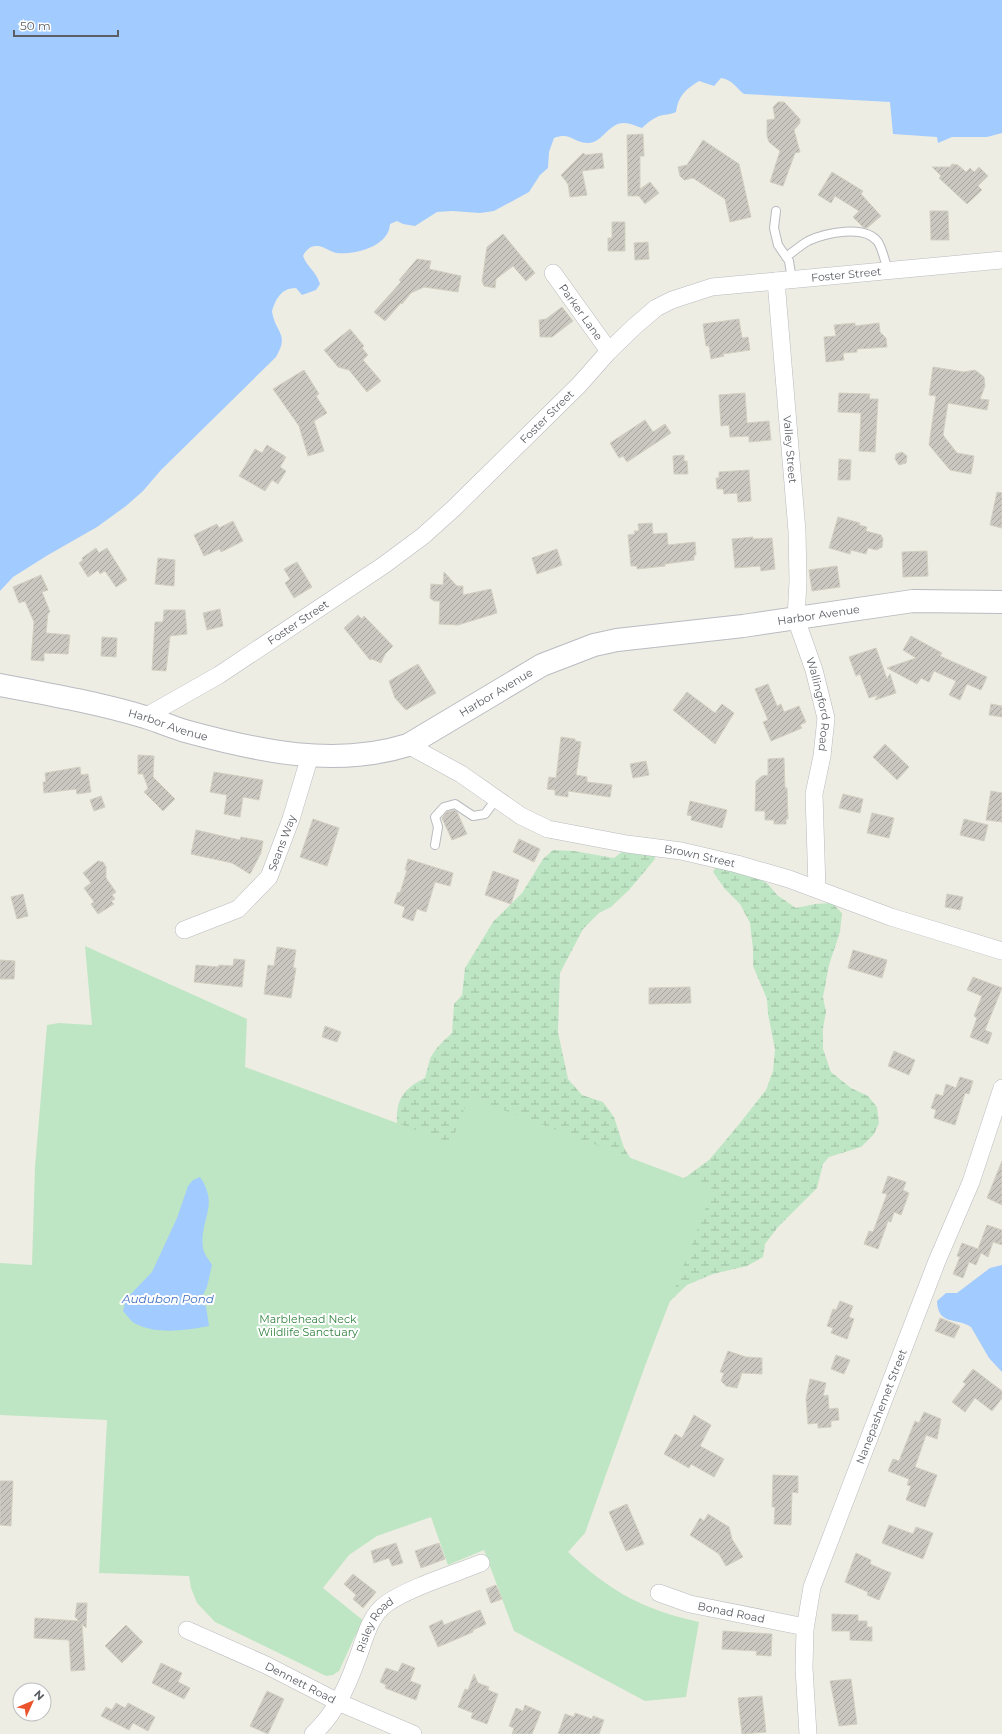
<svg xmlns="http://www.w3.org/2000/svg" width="1002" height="1734" font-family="Montserrat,sans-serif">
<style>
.wetland{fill:url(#wetland-marsh)}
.green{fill:#bfe6c4}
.water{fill:#a2cbff}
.building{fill:url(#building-hatch);stroke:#d3cfc1}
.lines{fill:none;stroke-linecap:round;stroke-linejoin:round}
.service-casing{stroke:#b8babf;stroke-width:10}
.minor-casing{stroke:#b8babf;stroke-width:18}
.secondary-casing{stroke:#b8bbc1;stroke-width:24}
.service{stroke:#fff;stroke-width:8}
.minor{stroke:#fff;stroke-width:17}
.secondary{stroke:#fff;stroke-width:22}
.labels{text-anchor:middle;stroke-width:4;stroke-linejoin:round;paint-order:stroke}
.street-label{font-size:11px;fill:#5b5e64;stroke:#fff}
.park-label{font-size:11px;fill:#338340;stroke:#fff}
.water-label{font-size:12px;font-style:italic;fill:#4372c4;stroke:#fff}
</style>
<defs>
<pattern id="wetland-marsh" width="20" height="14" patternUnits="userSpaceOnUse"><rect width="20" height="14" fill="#bfe6c4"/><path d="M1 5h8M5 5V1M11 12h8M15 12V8" fill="none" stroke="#9ebea3"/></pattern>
<pattern id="building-hatch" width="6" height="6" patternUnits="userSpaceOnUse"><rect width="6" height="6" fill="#c9c7c0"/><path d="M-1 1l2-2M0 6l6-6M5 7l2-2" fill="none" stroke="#a6a5a0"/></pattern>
</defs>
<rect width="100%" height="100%" fill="#eeede3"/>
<path class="wetland" d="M627 848 654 853 655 859 629 890 611 907 599 913 583 929 560 973 558 1032 568 1079 582 1095 603 1102 614 1117 624 1148 636 1167 679 1182 709 1160 736 1128 766 1090 773 1071 775 1049 768 1014 767 999 753 966V949L750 923 740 904 725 889 713 872 717 864 744 870 768 884 777 895 796 908 815 904 832 903 842 913 840 932 829 965 823 997 826 1012 823 1028V1049L831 1072 851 1088 868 1096 877 1107 879 1123 874 1134 861 1147 829 1157 823 1164 817 1188 778 1227 765 1244 763 1257 747 1266 713 1274 687 1285 667 1304 399 1147C396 1114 391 1094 425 1078 427 1072 429 1060 431 1057 436 1047 445 1040 452 1033L454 1004 462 995 465 968 493 922 522 893 543 859 553 850 574 851 614 858Z"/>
<path class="green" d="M85 946 247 1019 245 1067 451 1143 469 1097 713 1189 645 1366 585 1533 568 1552C611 1592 642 1609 699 1622L686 1697 645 1701 514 1631 484 1550 448 1565 431 1517 377 1536 349 1555 323 1588 365 1622 355 1636 339 1671 333 1675 326 1676 215 1622 197 1603 191 1588 189 1576 99 1573 107 1420 0 1415V1263L32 1265 35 1166 47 1025 59 1023 92 1025Z"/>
<path class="water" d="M0 0H1002V133L987 137H952L938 143 937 137 893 134 890 102 744 94C736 88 733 80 721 78L714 86 699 81C686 89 678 96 676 112 670 115 665 114 659 116 652 119 647 123 642 128 636 126 630 123 624 123 608 123 602 144 587 143 572 142 571 132 554 138L549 152 548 168 540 175 529 192 494 211 480 213 452 211 437 212 415 226 403 224 397 221 390 224C389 246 356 255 337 253 330 252 323 245 316 246 310 246 305 251 303 256 307 267 316 271 320 284L316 290 302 295 296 288C281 288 276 299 272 311 275 333 290 333 276 357L161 470 143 491 126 506 97 527 48 555 13 577 0 591Z
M200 1177C220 1206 199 1220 203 1248 204 1254 209 1260 212 1265L207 1287 199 1303 206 1306 209 1326C186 1330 159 1335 136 1324 131 1322 127 1315 123 1311L126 1299 152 1272 177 1218 188 1186 193 1180Z
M1002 1265V1372L989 1358 971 1327C956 1317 938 1326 937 1301L946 1293H957L990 1268Z"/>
<path class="building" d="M778 102H784L800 119V123L794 130 800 152 795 153 783 186 770 182 780 151 769 142 767 136V120L775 119 773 107Z
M643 134 644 156H640V189L650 182 659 193 645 204 639 196H628L627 135Z
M703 140 739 164 751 217 730 222 725 199 693 178 684 180 680 176 678 167 687 165Z
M583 153 586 155 602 153 604 168 582 171 587 195 570 197 568 184 561 175Z
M952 164 958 165 966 172 970 168 974 172 979 167 988 176 978 186 982 190 967 204 939 178 941 176 932 167H950Z
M832 172 863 191 861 194 881 216 867 228 863 227 853 217 859 211 835 196 831 203 818 195Z
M930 211H948L949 240H931Z
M612 222H625V251H608V238H612Z
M503 234 535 273 526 281 513 266 496 279 495 288 484 286 482 281 487 247Z
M648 242 649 259 635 260 634 243Z
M417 259 431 261 429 269 461 276 458 292 424 287 411 293 402 304 401 303 385 321 374 312 401 282 399 280Z
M562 307 573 321 552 337H540L539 320 546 319Z
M739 319 742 338 748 337 750 350 723 354 724 356 711 359 709 346H706L703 324Z
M855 323V326L879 323 880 332 886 338 887 347 857 349V352L843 353 844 360 826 362 824 337 836 336 834 325Z
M350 329 364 346 362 348 368 355 363 360 381 381 367 392 349 370 338 367 324 350Z
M933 367 964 372 975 370 984 377 985 386 980 399 989 400 987 410 948 403 943 435 957 453 974 456 971 474 950 470 929 445 936 396 929 395Z
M304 370 319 394 316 396 327 413 314 421 324 451 308 456 299 426 273 389Z
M745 393 747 423 769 421 771 440 749 442V436L730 437 729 425 721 426 719 395Z
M839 393 870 394 869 399H878L875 452 859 451 861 413 838 412Z
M645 420 653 432 665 424 671 433 627 462 623 456 619 458 610 443Z
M267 445 286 457 280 467 286 471 278 484 272 480 265 491 239 476 255 449 262 453Z
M902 452 907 456 906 463 899 465 895 459 896 454Z
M684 455V461H687L688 474H674L673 456Z
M839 459 851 460 850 480H838Z
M749 470 751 501 738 502 737 493 724 494 723 489H717L716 478H719V472Z
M997 492 1002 493V528L990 525Z
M838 517 860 523 859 525 867 527 866 531 881 535 883 539 882 547 877 550 868 548 866 554 851 550 850 554 829 548Z
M233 521 243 541 221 552 220 549 204 556 194 535 217 524 219 528Z
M652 523 653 534 667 533 668 545 695 542 696 555H694V560L665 564V566L637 569V566H631L628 535 635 534 634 531H639L638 524Z
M753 537V539L772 538 775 569 761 571 760 566 735 568 732 539Z
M96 548 99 553 107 548 127 580 116 587 105 571 100 574 98 570 88 577 79 563 83 560 82 558Z
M557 549 562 565 537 574 532 558Z
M927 551 928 576 903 577 902 552Z
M158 558 175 560 174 586 155 584Z
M297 562 312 587 294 598 285 583 290 579 284 569Z
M837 566 840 587 812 591 809 570Z
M444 572 457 586H463V595L491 589 497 613 458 625 439 624 440 601H434L430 598 431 584 443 585Z
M41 575 48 590 42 592 50 612 48 613 46 633 70 635 68 654 44 653V661L31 660 34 622 25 601 19 603 13 587Z
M220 609 223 626 207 630 203 613Z
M164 610H185L187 634 170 636 166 671 152 670 155 622H163Z
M358 615 362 619 364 616 393 646 385 654 381 663 372 659 370 660 344 628Z
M911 636 942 653 940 656 987 677 981 690 967 684 960 700 949 695 956 681 934 671 929 682 921 678 917 684 887 668 916 658 903 650Z
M102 637 117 638 116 657 101 656Z
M876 648 887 679 890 674 896 693 875 700 878 695 869 698 860 674 856 676 849 657Z
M418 664 436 693 406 710 395 698 389 681Z
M768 684 777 706 781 704 784 712 799 706 806 722 800 725 802 728 771 741 763 722 768 720 755 689Z
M687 692 715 713 722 704 734 713 715 744 673 710Z
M991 704 1002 706V717L989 715Z
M561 737 575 739V741L581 742 576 775 587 777V782L612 785 610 797 568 791V797L555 795V790L547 789 549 777 556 778Z
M885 744 909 767 897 780 873 757Z
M138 755 154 756 153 777 175 799 163 811 144 792 148 788 143 774H138Z
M784 758 785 788H787L788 819H786V824H774V820H765V811H755L756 781 762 776 768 775V759Z
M646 761 649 775 633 778 630 764Z
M80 767 81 775 88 774 91 792 77 794 76 789 44 793 43 782H46L45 773Z
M214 772 263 780 259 800 243 797 240 817 224 814 227 795 210 792Z
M991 791 1002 793V822L986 820Z
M843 794 863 799 860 813 839 808Z
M101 796 105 807 94 811 90 800Z
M690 801 727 810 722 828 691 820 692 816 687 815Z
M454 810 457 812 467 834 452 840 442 818 447 812Z
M872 813 894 818 889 838 867 833Z
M313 819 339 828 327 866 300 857Z
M964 819 988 825 984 841 960 835Z
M196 830 240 840 241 837 263 841 261 853 250 874 232 863 191 854Z
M519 839 540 849 534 862 513 852Z
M408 859 453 873 450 886 435 882 426 912 417 909 413 921 402 917 405 907 394 903 398 892 400 893 407 870H405Z
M98 861 103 862 106 867V878L116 892 112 895 115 899 111 901 114 904 98 914 91 904 94 902 84 888 91 883 83 873Z
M493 871 519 880 511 904 485 895Z
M23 894 28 916 17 919 11 897Z
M947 894 963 897 960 910 945 907Z
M277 947 296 950 293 968H296L291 998 264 994 268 965 274 966Z
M853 950 887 960 882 978 848 968Z
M234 959 245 960 242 987 194 982 196 965 218 967 219 965 233 966Z
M0 960 15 961 14 979H0Z
M973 977 1002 988 985 1030 992 1033 988 1044 970 1037 977 1018 974 1016 982 996 967 990Z
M690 987 691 1003 649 1004V988Z
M325 1026 341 1032 337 1042 322 1037Z
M894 1051 915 1060 909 1075 888 1066Z
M960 1077 973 1081 969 1094 965 1093 955 1125 934 1118 936 1110 931 1108 936 1094 943 1096 946 1084 956 1088Z
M1002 1161V1205L987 1198Z
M888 1176 906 1182 903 1190 909 1193 901 1215 894 1212 891 1222 888 1221 878 1249 864 1244 869 1231 873 1232 887 1194 882 1193Z
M987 1225 1002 1230V1245L993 1242 988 1257 981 1253 976 1265 969 1262 963 1278 953 1274 960 1257 957 1256 962 1243 978 1249Z
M840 1301 853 1306 849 1317 854 1319 847 1339 831 1333 833 1328 827 1326 833 1309 836 1310Z
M940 1318 960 1326 954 1338 935 1331Z
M728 1351 746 1357 762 1358V1374L742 1373 737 1388 726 1386 721 1381 724 1373 720 1372Z
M836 1355 850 1360 844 1374 831 1369Z
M973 1369 1002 1391V1398L992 1411 975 1398 965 1412 952 1402 966 1384 963 1382Z
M810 1379 826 1383 823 1396 828 1395 829 1409 838 1408 839 1420 831 1421V1427L818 1428V1423L808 1424 806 1399Z
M924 1412 941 1419 937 1439 926 1435 915 1467 937 1475 925 1507 906 1500 911 1486 907 1485 909 1479 888 1471 893 1459 899 1461 915 1421 919 1423Z
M694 1415 711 1425 700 1446 724 1459 714 1477 691 1464 689 1468 664 1454 675 1434 682 1438Z
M773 1475 798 1476V1493L792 1492 791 1525 774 1524 775 1507H772Z
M0 1481H13L11 1526 0 1525Z
M627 1504 644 1544 626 1551 609 1512Z
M708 1514 729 1527 732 1539 743 1557 726 1566 719 1554 690 1535 700 1518 704 1521Z
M889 1525 913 1534 916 1527 933 1533 923 1559 882 1543Z
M396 1543 403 1563 392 1566 389 1558 374 1563 371 1551Z
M439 1543 445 1559 421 1568 415 1551Z
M856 1553 871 1560 870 1564 891 1573 879 1600 867 1595 868 1592 845 1582Z
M353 1574 376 1592 363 1608 353 1599 356 1595 344 1584Z
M496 1585 502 1599 491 1603 486 1589Z
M77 1603H87L86 1628 82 1624 85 1670 71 1671 69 1640 34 1638 35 1618 79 1621 75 1617Z
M480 1610 486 1624 473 1630V1632L438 1647 429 1626 442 1620 444 1625Z
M832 1614 858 1615V1621H867V1627H872V1641L850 1640V1631H832Z
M126 1625 143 1642 122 1663 105 1646Z
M723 1631 772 1634 771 1656 756 1655 757 1651 722 1649Z
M161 1663 182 1673 178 1682 190 1688 184 1699 152 1683Z
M402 1663 415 1668 410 1681 421 1685 416 1700 385 1688 386 1685 380 1682 386 1668 398 1672Z
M474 1674 478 1683 489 1687 488 1690 498 1694 487 1724 471 1718 473 1713 458 1707 465 1689 468 1690Z
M851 1679 857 1724 839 1726 830 1681Z
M267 1691 284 1699 268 1734 250 1726Z
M762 1696 766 1732 742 1734 738 1698Z
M116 1703 125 1708 128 1703 155 1717 148 1731 133 1723 129 1730 101 1716 106 1707 112 1710Z
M525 1705 541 1712 532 1734H512L514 1728 509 1726 516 1708 523 1711Z
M575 1713 592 1719 593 1716 604 1720 599 1734H558L565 1714 574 1717Z"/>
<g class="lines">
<defs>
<path id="service" d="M776 211 774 228 778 245 789 261 792 280
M786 257C793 252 801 245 808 241 825 233 865 224 878 242 883 250 885 262 888 271
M435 845 438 827 435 817 444 807 455 804 473 816 485 814 497 798"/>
<g id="minor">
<path id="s1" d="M553 273 609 351"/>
<path id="s2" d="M776 281 797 531 798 581 796 619 814 670 826 718 822 756 814 794 817 888"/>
<path id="s3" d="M145 717 219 675 384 565 423 536 453 509 579 385 609 351 635 326 656 308 672 300 712 287 1002 260"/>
<path id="s4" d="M408 745 461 774 521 816 548 829 627 844 681 851 737 864 789 879 891 917 1002 951"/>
<path id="s5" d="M184 930 238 909 269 877 291 819 310 756"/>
<path id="s6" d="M659 1593 690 1604 805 1627"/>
<path id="s7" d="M187 1630 266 1665 338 1702 413 1734"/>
<path id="s8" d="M313 1734C334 1715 346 1689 356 1662 364 1643 368 1617 386 1604 410 1587 454 1574 481 1563"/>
<path id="s9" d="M808 1734 804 1668 805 1629 812 1587 937 1261 971 1182 1002 1088"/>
</g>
<g id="secondary">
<path id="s10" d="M0 685C48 694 98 703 145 717 158 721 172 727 185 731 258 751 335 768 408 745L542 665 594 645 617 640 743 626 913 601 1002 602"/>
</g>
</defs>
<use href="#service" class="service-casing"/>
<use href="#minor" class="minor-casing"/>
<use href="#secondary" class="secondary-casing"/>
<use href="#service" class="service"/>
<use href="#minor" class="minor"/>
<use href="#secondary" class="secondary"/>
</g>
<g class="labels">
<g class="street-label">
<text dy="4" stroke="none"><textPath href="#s3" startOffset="853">Foster Street</textPath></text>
<text dy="4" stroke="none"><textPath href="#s1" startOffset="48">Parker Lane</textPath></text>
<text dy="4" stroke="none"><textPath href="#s3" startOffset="504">Foster Street</textPath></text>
<text dy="4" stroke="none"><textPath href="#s2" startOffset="169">Valley Street</textPath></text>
<text dy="4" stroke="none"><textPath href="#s10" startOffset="856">Harbor Avenue</textPath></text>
<text dy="4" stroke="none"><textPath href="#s3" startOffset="180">Foster Street</textPath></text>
<text dy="4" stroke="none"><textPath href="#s10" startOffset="520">Harbor Avenue</textPath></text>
<text dy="4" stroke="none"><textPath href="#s2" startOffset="428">Wallingford Road</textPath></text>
<text dy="4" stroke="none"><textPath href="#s10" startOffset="173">Harbor Avenue</textPath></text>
<text dy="4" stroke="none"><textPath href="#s5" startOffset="139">Seans Way</textPath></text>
<text dy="4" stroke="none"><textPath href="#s4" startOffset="318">Brown Street</textPath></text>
<text dy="4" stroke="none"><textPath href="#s9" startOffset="341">Nanepashemet Street</textPath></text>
<text dy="4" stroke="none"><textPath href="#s6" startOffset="75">Bonad Road</textPath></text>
<text dy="4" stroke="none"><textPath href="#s8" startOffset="127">Risley Road</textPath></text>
<text dy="4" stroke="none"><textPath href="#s7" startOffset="125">Dennett Road</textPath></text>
</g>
<g class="park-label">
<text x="308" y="1323">Marblehead Neck<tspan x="308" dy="13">Wildlife Sanctuary</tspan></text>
</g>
<g class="water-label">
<text x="168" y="1303">Audubon Pond</text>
</g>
</g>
<g transform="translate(32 1702) rotate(46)"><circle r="19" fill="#ffffff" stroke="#bdbfc1"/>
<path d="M0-3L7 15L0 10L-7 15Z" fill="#ea532c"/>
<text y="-6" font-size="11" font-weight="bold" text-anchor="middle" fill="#5b5e64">N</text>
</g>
<path d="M14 30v6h104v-6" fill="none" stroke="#5b5e64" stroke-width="2"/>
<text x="20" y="30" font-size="12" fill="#5b5e64" stroke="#ffffff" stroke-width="3" paint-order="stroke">50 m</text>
</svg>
